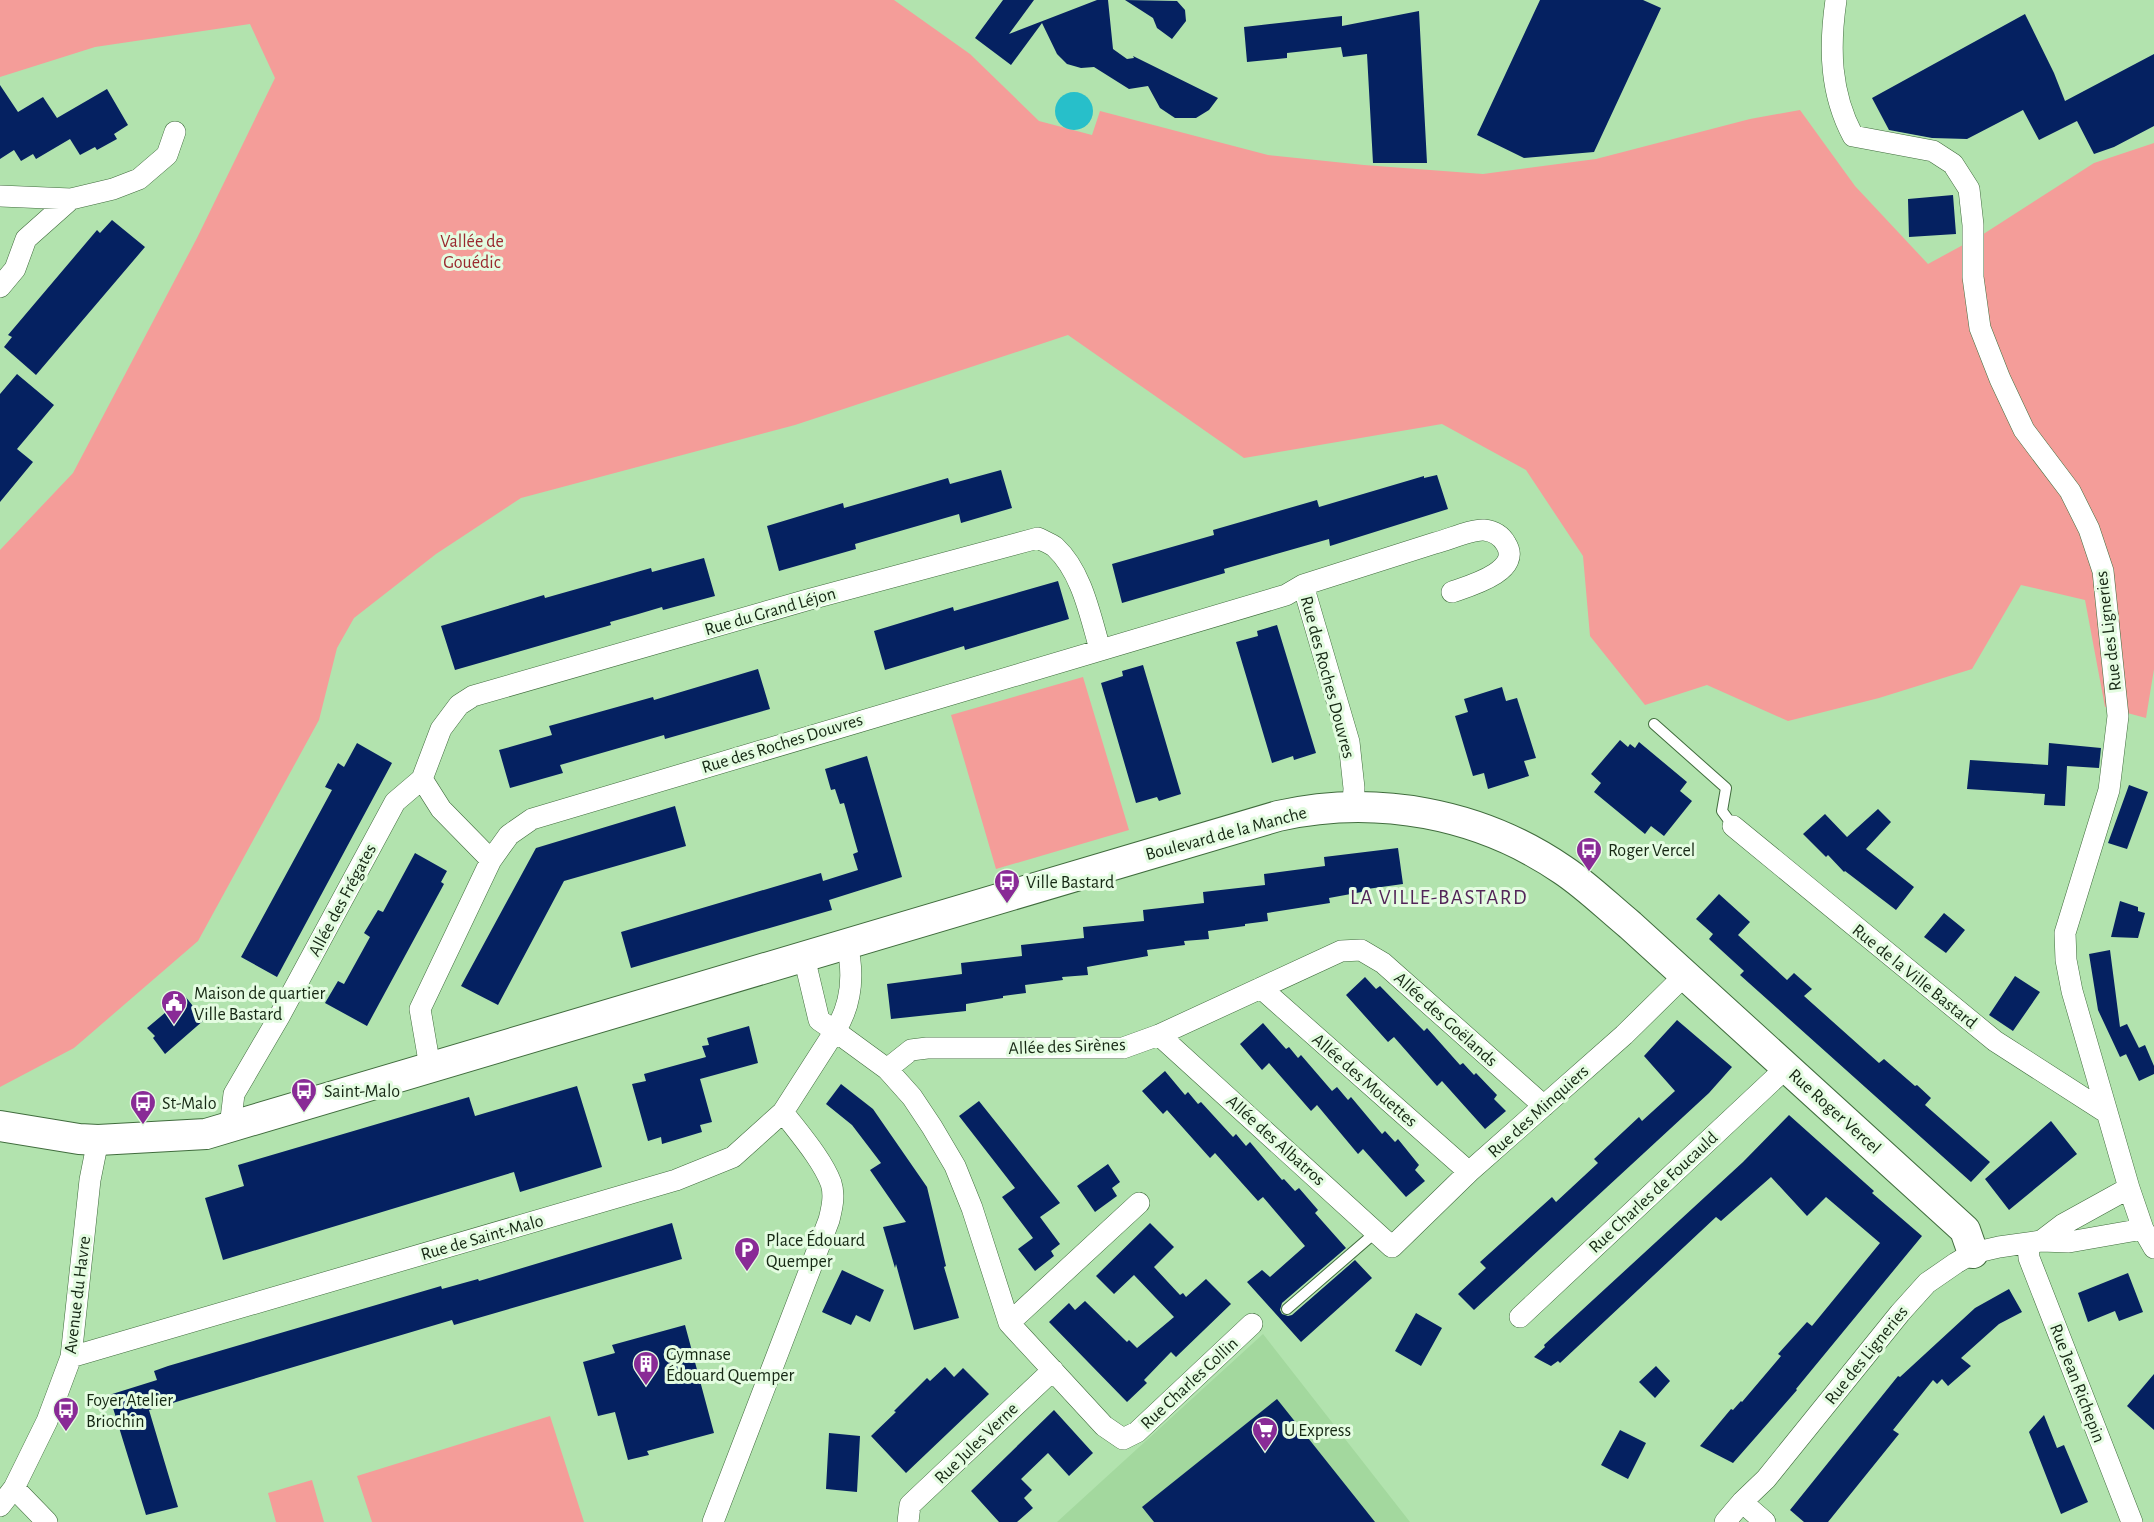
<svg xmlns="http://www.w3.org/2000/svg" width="2154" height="1522" font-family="'Alegreya Sans',sans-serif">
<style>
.built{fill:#a3d89e}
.green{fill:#f49d99}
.water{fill:#27bfca}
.building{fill:#052161}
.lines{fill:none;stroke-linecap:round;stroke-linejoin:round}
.lane-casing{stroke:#406c3d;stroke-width:12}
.street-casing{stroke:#406c3d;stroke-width:22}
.secondary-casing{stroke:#406c3d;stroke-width:32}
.lane{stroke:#fff;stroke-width:10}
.street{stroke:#fff;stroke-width:21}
.secondary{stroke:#fff;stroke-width:30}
.labels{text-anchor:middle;stroke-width:6;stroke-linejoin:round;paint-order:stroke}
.park-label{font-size:18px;fill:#99282e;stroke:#e4fce1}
.street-label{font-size:18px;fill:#162814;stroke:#e4fce1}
.poi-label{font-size:18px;fill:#162814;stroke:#e4fce1;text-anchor:start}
.quarter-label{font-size:21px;letter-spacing:1.5px;fill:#532659;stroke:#e4fce1}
</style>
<rect width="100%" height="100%" fill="#b2e3ae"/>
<path class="built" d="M1263 1334 1410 1522H1057Z"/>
<path class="green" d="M0 0H894L970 54 1039 121 1092 135 1100 111 1268 155 1364 165 1483 174 1596 159 1750 119 1800 110 1855 186 1928 264 1985 233 2094 163 2154 143V669L2146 718 2105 707 2085 600 2021 585 1972 669 1879 698 1788 721 1707 685 1645 705 1590 636 1583 556 1526 470 1442 424 1244 458 1068 335 795 425 521 498 436 554 354 618 337 648 319 720 198 941 74 1048 0 1087V550L73 473 197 238 275 78 250 24 95 47 0 77Z
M1083 677 1129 830 996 869 951 715Z
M550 1416 584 1522H372L357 1476Z
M312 1480 324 1522H276L268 1493Z"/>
<path class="water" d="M1055 111a19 19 0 1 1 38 0a19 19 0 1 1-38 0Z"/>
<path class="building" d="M1003 0H1034L1009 34 1097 0H1108L1113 49 1127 59 1134 58 1133 56 1218 98 1209 110 1196 118H1175L1160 108 1148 86 1129 89 1094 67 1081 68 1067 64 1057 54 1042 23 1011 65 975 38Z
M1125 0 1177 1 1185 10 1186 21 1172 39 1157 28 1153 18Z
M1540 0H1643L1661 8 1594 152 1524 158 1477 135Z
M1419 11 1427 163H1373L1367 54 1343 57 1341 47 1287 53V58L1247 62 1244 27 1342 16V26Z
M2025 14 2054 73 2065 101 2154 54V126L2114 147 2094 154 2077 121 2039 140 2023 110 1967 139 1932 138 1889 130 1872 98Z
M0 85 18 112 43 97 57 118 107 89 128 125 114 134 117 139 97 150 95 147 80 155 70 139 36 159 33 154 21 161 14 150 0 159Z
M1953 195 1956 234 1909 237 1908 199Z
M112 220 145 247 36 375 4 347 12 337 8 335 97 230 100 233Z
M17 374 54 405 17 449 33 462 0 502V394Z
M1001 470 1012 508 961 523 959 514 855 544 856 549 779 571 767 526 843 503 844 508 948 478 950 484Z
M1437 475 1448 509 1330 546 1329 539 1224 569 1225 573 1122 603 1112 564 1214 535 1213 530 1317 500 1319 507 1424 476V478Z
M704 558 715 596 663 610 662 607 635 615 610 622 611 625 455 670 441 626 544 595 545 598 651 568 652 572Z
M1058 581 1069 619 965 650 964 646 885 670 874 631 953 607 954 611Z
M1277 625 1316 753 1294 760 1293 756 1272 763 1236 642 1258 636 1257 631Z
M1143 665 1181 794 1159 801 1157 797 1136 803 1101 683 1123 676 1122 671Z
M758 669 770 709 665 739 664 735 560 765 563 773 510 788 499 750 552 735 549 726 653 697 654 700Z
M1502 687 1506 701 1517 698 1536 758 1524 761 1529 776 1488 789 1484 773 1473 776 1455 716 1468 712 1464 699Z
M1620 740 1628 747 1630 744 1635 748 1639 742 1687 782 1680 791 1692 801 1664 836 1651 826 1645 834 1594 792 1601 783 1591 774Z
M357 743 392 763 277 977 241 957 332 790 325 787 338 763 344 767Z
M2049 743 2101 748 2099 768 2067 766 2065 806 2044 805 2045 794 1967 789 1970 760 2048 765Z
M867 756 902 877 829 900 832 910 631 968 621 932 821 873 823 881 858 870 853 854 858 852 844 803 840 804 835 789 831 790 825 769Z
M2129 785 2148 792 2127 849 2108 843Z
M675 806 686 846 564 881 498 1005 461 986 536 848Z
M1878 809 1891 822 1866 849 1914 887 1896 910 1845 871 1844 872 1828 855 1826 857 1803 834 1825 814 1847 837Z
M1398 848 1403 884 1367 889V891L1329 898 1330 903 1267 913 1268 921 1245 924V926L1208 931 1209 939 1184 941 1185 945 1147 950 1148 956 1087 967 1088 975 1062 977 1063 980 1025 985 1026 993 1003 996V998L966 1004V1011L891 1019 887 984 962 974 961 963 1022 956 1021 945 1084 938 1083 927 1144 921 1143 910 1204 903 1203 892 1265 885 1264 874 1325 866 1324 857Z
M415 853 447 871 441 882 444 884 367 1026 325 1003 338 981 344 984 370 937 364 933 378 910 383 912Z
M1719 894 1750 922 1738 935 1787 980 1794 973 1812 989 1804 996 1879 1063 1884 1059 1915 1086 1917 1085 1931 1098 1925 1105 1990 1162 1971 1182 1740 975 1744 971 1709 939 1713 934 1696 919Z
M2120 901 2138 907V911L2145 913 2138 938 2111 937Z
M1944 913 1965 930 1946 953 1924 937Z
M2110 950 2120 1027 2127 1024 2139 1048 2120 1057 2098 1010 2089 954Z
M2015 976 2040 992 2013 1031 1989 1015Z
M1365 977 1376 989 1380 986 1424 1031 1427 1028 1460 1065 1463 1063 1474 1075 1476 1073 1497 1095 1494 1099 1506 1111 1485 1129 1442 1081 1437 1086 1394 1037 1388 1042 1346 995Z
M185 996 204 1020 165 1054 153 1038 155 1036 147 1028Z
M1677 1020 1732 1067 1709 1093 1474 1310 1458 1294 1486 1268 1480 1262 1552 1197 1556 1202 1598 1163 1594 1159 1639 1117 1642 1121 1675 1091 1644 1056Z
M1263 1023 1286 1049 1289 1047 1298 1058 1301 1055 1332 1091 1337 1087 1348 1100 1351 1097 1382 1134 1385 1131 1395 1142 1398 1139 1419 1165 1415 1170 1425 1181 1406 1197 1363 1149 1358 1154 1317 1105 1311 1111 1269 1063 1262 1070 1240 1044Z
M749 1026 758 1063 700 1079 712 1122 700 1125 702 1132 662 1144 661 1137 648 1141 632 1084 646 1081 644 1074 706 1057 702 1046 709 1045 707 1038Z
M2145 1045 2154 1066V1074L2139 1081 2126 1054Z
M1165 1071 1185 1095 1188 1092 1198 1104 1201 1102 1233 1137 1236 1134 1246 1146 1250 1142 1282 1180 1284 1179 1295 1191 1299 1188 1318 1210 1315 1213 1346 1248 1282 1303 1280 1310 1282 1314 1288 1316 1292 1315 1355 1260 1372 1278 1301 1342 1247 1282 1262 1270 1270 1277 1305 1246 1263 1197 1258 1201 1215 1153 1210 1158 1167 1110 1163 1114 1142 1091Z
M841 1084 873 1109 927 1187 946 1266 944 1267 959 1318 914 1330 896 1264 895 1268 883 1227 906 1222 870 1170 881 1163 852 1125 826 1104Z
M577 1086 602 1167 520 1192 514 1172 223 1260 205 1198 244 1186 238 1165 469 1097 475 1116Z
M979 1101 1060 1203 1040 1217 1060 1244 1051 1251 1054 1256 1035 1271 1018 1249 1033 1238 1002 1197 1015 1188 959 1116Z
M1789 1115 1874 1191 1872 1193 1922 1236 1796 1389 1797 1390 1733 1463 1700 1446 1731 1409 1733 1410 1741 1401 1742 1402 1781 1356 1778 1354 1807 1322 1812 1326 1880 1243 1826 1197 1807 1216 1771 1177 1721 1221 1716 1217 1560 1363 1558 1361 1551 1366 1534 1357 1545 1347 1544 1345 1743 1162Z
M2051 1121 2077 1154 2009 1210 1985 1179Z
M1108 1164 1120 1182 1112 1188 1117 1196 1095 1212 1077 1186Z
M672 1223 682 1259 454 1325 452 1320 149 1410 178 1507 146 1515 109 1395 157 1380 154 1371 168 1366 441 1286 442 1289 478 1279 479 1281Z
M1150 1223 1174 1247 1154 1267 1180 1295 1183 1293 1186 1297 1206 1279 1231 1304 1176 1357 1171 1352 1144 1380 1147 1383 1127 1402 1049 1322 1069 1303 1075 1310 1085 1301 1127 1342 1129 1340 1137 1348 1174 1317 1134 1275 1114 1294 1096 1276Z
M842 1270 884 1290 870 1322 856 1315 851 1325 822 1312Z
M2128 1273 2143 1312 2119 1321 2115 1311 2088 1322 2078 1293Z
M2009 1289 2022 1312 1999 1324 1961 1358 1971 1366 1948 1386 1942 1379 1937 1384 1933 1380 1893 1430 1899 1434 1828 1522H1804L1790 1510 1898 1376 1900 1377 1975 1308Z
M1416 1313 1442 1328 1421 1366 1395 1351Z
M685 1325 714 1433 647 1451 649 1455 628 1460 615 1412 598 1416 583 1362 615 1353 612 1345Z
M1656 1366 1670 1381 1655 1398 1639 1382Z
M945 1367 954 1377 963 1368 989 1394 906 1473 871 1436 896 1412 894 1411 927 1378 930 1381Z
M2154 1374V1430L2127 1406Z
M1277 1399 1375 1522H1154L1142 1507Z
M1054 1410 1093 1453 1069 1476 1048 1453 1021 1479 1032 1490 1024 1498 1033 1508 1017 1522H999L971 1491Z
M2044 1415 2057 1448 2064 1445 2088 1502 2061 1514 2029 1432Z
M1620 1430 1646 1443 1628 1479 1601 1465Z
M829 1433 860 1436 857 1492 826 1489Z"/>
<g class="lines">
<defs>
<path id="lane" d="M1654 724 1726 788 1722 811 1733 826
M1287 1309 1376 1232"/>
<path id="street" d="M1836 0C1829 48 1830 93 1853 136L1933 151 1953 164 1969 189 1973 225V277L1980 328 2000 379 2024 430 2070 491 2089 529 2103 571 2118 716 2109 790 2065 933 2066 960 2072 991 2129 1188 2143 1229 2154 1248
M0 196 71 199 113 189 139 179 167 155 175 132
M0 287 15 269 26 239 71 199
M1303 585 1349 742 1354 788 1353 806
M422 779 441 809 491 860
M1733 826 1995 1041 2107 1113
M804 957 819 1020 835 1031C852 1004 854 974 847 944
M1261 988 1469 1172
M1159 1035 1392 1247 1469 1172 1624 1035 1685 975
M430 1067 420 1009 491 860 509 835 532 819 1286 595 1303 585C1347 571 1391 557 1435 543 1448 540 1472 529 1484 530 1494 531 1501 535 1506 544 1523 571 1469 586 1452 592
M887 1069 911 1050 927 1048H1123L1159 1035 1341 951 1361 950 1383 963 1544 1106
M230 1127 234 1094 279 1017 395 802 422 779 441 729 459 705 473 696 807 600 1038 538C1043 541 1050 543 1055 547 1082 572 1090 615 1100 649
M2041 1241 2062 1225 2129 1188
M2028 1244 2029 1258 2132 1522
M1520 1317 1787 1067
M1009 1323 1139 1203
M71 1357 676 1180 733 1157 783 1112 835 1031 887 1069 912 1097 932 1127 955 1166 972 1208 1009 1323 1104 1426 1123 1439 1137 1432 1252 1324
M14 1488 47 1522
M1742 1502 1765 1522
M0 1506 14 1488 47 1421 71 1357 90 1180 98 1140
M713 1522 829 1220C832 1208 835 1195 831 1183 822 1159 798 1132 783 1112
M908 1522 910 1505 1053 1370
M1725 1522 1742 1502 1766 1479 1900 1313 1927 1283 1956 1263 1973 1253 1999 1247 2041 1241 2069 1242 2143 1229"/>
<path id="secondary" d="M0 1126 79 1139 98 1140 206 1134 1278 816C1376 794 1480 813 1563 870 1587 886 1608 907 1630 925L1965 1230 1973 1253"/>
</defs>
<use href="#lane" class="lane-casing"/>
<use href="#street" class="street-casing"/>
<use href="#secondary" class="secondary-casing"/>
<use href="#lane" class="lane"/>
<use href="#street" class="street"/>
<use href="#secondary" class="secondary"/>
</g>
<defs>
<symbol id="bus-pin" viewBox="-11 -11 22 30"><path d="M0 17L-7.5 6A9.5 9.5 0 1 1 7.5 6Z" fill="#892b96" stroke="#e4fce1"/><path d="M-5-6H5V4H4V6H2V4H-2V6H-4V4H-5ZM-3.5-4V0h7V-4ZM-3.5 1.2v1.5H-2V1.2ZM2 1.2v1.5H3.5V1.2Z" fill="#fff"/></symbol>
<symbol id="civic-pin" viewBox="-11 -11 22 30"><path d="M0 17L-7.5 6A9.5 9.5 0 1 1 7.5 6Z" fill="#892b96" stroke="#e4fce1"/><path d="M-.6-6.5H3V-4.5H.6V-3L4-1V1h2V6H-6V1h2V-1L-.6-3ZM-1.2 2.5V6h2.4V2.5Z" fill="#fff"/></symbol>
<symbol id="parking-pin" viewBox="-11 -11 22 30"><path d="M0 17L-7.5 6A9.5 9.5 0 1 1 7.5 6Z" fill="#892b96" stroke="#e4fce1"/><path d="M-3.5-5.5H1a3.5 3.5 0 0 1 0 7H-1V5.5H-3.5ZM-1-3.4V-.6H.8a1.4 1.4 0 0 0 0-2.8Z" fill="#fff"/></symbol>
<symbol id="building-pin" viewBox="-11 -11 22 30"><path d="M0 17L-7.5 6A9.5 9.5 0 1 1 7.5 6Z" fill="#892b96" stroke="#e4fce1"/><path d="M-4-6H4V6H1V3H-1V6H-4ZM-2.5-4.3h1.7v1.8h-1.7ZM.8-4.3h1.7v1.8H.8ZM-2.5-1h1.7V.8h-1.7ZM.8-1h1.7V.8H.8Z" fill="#fff"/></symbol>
<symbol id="supermarket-pin" viewBox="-11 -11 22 30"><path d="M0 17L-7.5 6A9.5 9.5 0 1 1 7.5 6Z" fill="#892b96" stroke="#e4fce1"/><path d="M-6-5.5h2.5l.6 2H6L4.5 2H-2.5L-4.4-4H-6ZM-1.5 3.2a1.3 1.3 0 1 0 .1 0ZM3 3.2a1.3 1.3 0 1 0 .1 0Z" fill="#fff"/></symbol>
</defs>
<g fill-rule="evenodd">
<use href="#bus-pin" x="1574" y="835" width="30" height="40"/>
<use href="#bus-pin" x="992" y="867" width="30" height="40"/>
<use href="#civic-pin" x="159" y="988" width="30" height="40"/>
<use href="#bus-pin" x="289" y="1076" width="30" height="40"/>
<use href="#bus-pin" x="128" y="1088" width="30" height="40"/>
<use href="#parking-pin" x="732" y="1235" width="30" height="40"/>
<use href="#building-pin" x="631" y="1349" width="30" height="40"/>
<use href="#bus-pin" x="51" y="1395" width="30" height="40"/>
<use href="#supermarket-pin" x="1250" y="1415" width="30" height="40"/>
</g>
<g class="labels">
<g class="park-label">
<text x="472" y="247">Vallée de<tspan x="472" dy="21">Gouédic</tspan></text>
</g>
<g class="street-label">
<text transform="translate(770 611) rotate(-16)" y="6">Rue du Grand Léjon</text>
<text transform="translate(2108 631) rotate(-97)" y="6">Rue des Ligneries</text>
<text transform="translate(1328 677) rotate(75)" y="6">Rue des Roches Douvres</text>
<text transform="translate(782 743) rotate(-17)" y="6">Rue des Roches Douvres</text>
<text transform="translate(1226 833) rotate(-15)" y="6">Boulevard de la Manche</text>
<text transform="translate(342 900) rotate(-62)" y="6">Allée des Frégates</text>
<text transform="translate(1915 976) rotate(39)" y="6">Rue de la Ville Bastard</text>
<text transform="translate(1446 1019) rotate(42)" y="6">Allée des Goëlands</text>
<text transform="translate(1067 1046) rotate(-2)" y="6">Allée des Sirènes</text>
<text transform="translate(1365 1080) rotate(41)" y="6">Allée des Mouettes</text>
<text transform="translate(1538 1111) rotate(-42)" y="6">Rue des Minquiers</text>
<text transform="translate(1835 1111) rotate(42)" y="6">Rue Roger Vercel</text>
<text transform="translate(1276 1140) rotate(42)" y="6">Allée des Albatros</text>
<text transform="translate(1653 1192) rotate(-43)" y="6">Rue Charles de Foucauld</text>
<text transform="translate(482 1237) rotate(-16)" y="6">Rue de Saint-Malo</text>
<text transform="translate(77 1295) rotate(-83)" y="6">Avenue du Havre</text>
<text transform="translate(1866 1355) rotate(-51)" y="6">Rue des Ligneries</text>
<text transform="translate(1189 1383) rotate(-43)" y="6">Rue Charles Collin</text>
<text transform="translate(2078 1383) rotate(69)" y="6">Rue Jean Richepin</text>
<text transform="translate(976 1443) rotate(-44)" y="6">Rue Jules Verne</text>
</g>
<g class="poi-label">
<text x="1608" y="856">Roger Vercel</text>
<text x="1026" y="888">Ville Bastard</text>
<text x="194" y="999">Maison de quartier<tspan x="194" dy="21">Ville Bastard</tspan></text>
<text x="324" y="1097">Saint-Malo</text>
<text x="162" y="1109">St-Malo</text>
<text x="766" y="1246">Place Édouard<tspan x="766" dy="21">Quemper</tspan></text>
<text x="666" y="1360">Gymnase<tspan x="666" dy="21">Édouard Quemper</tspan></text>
<text x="86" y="1406">Foyer Atelier<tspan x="86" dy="21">Briochin</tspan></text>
<text x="1284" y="1436">U Express</text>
</g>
<g class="quarter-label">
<text x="1439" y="904">LA VILLE-BASTARD</text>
</g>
</g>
</svg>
